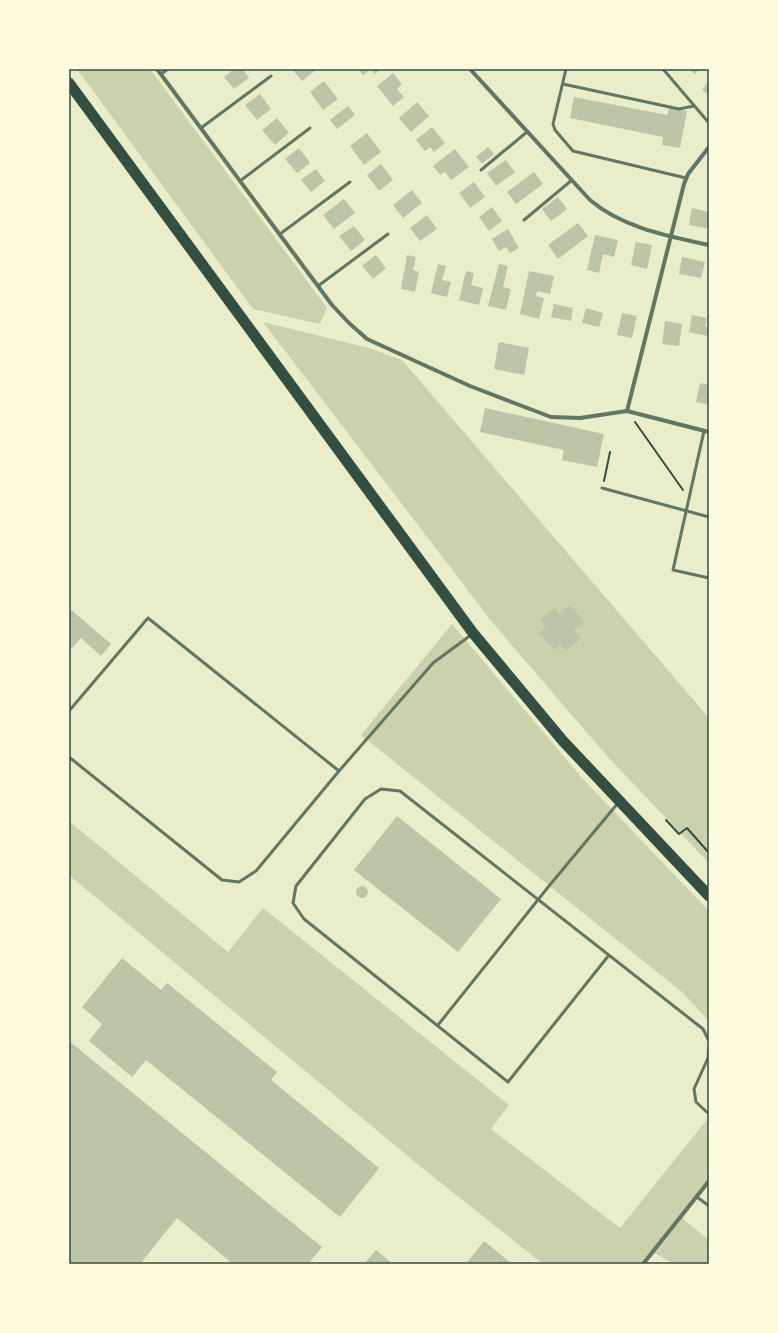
<svg xmlns="http://www.w3.org/2000/svg" width="778" height="1333" font-family="'Work Sans',sans-serif">
<style>
.green{fill:#cad2ad}
.building{fill:#bcc5a7}
.lines{fill:none;stroke-linecap:round;stroke-linejoin:round}
.path{stroke:#344e41;stroke-width:2}
.service{stroke:#617663;stroke-width:3}
.minor{stroke:#617663;stroke-width:4}
.trunk{stroke:#344e41;stroke-width:11}
.neatline{fill:none;stroke:#344e41;stroke-width:1.5}
</style>
<rect width="100%" height="100%" fill="#e9edc9"/>
<path class="green" d="M77 69H150L327 308 320 324 253 309Z
M263 322 369 348 402 360 709 718V863L607 756 492 622Z
M452 624 582 778 709 911V1021L682 992 361 735Z
M69 821 228 952 263 908 509 1105 491 1129 620 1228 709 1117V1184L682 1218 709 1240V1264H674L655 1253 646 1264H543L426 1171 69 875Z"/>
<path class="building" d="M234 69H243L249 78 234 89 224 77Z
M292 69H315L316 70 302 81Z
M358 69H371L363 75Z
M371 69H381L375 74Z
M688 69H699L695 74Z
M393 73 402 84 397 89 404 97 393 106 377 86Z
M709 80V95L702 90Z
M324 81 338 99 323 110 310 92Z
M260 94 271 109 257 120 245 105Z
M574 97 667 115 669 108 687 111 680 148 662 145 663 137 570 118Z
M417 102 429 116 411 132 399 118Z
M348 106 355 115 337 129 330 120Z
M277 118 289 133 275 145 262 130Z
M432 127 445 143 434 152 430 147 425 151 416 140Z
M367 133 381 152 364 165 350 146Z
M488 147 494 154 482 164 476 157Z
M299 148 310 163 297 173 285 159Z
M455 149 469 167 451 180 445 172 440 175 433 166Z
M506 160 515 172 496 186 487 173Z
M381 164 393 180 379 191 367 175Z
M316 169 325 181 311 192 301 180Z
M534 172 543 184 516 204 507 192Z
M474 182 485 197 470 208 459 193Z
M412 190 422 203 403 218 393 205Z
M558 197 567 209 551 221 542 209Z
M344 199 355 213 334 229 323 215Z
M492 207 502 221 489 231 479 217Z
M692 208 709 212V229L689 225Z
M427 215 437 229 420 241 410 228Z
M578 223 588 236 558 259 548 245Z
M354 226 365 240 351 251 339 236Z
M508 229 519 248 510 253 506 247 499 251 492 239Z
M595 235 618 240 614 257 603 254 599 273 587 270Z
M636 242 652 245 647 269 631 265Z
M376 255 386 268 373 279 362 266Z
M407 255 416 257 413 270 419 272 415 292 401 289Z
M682 257 705 262 701 278 679 274Z
M438 264 446 266 442 280 451 282 447 297 431 293Z
M499 264 508 266 503 287 511 289 506 310 488 306Z
M466 271 474 273 471 285 483 288 479 305 459 300Z
M529 271 554 276 550 294 537 291 536 296 544 298 539 319 520 314Z
M554 304 573 308 571 321 551 317Z
M586 308 603 313 599 327 582 323Z
M622 313 637 316 632 338 617 335Z
M692 315 707 318 705 326 709 327 708 336 689 332Z
M665 321 682 324 679 346 662 344Z
M499 342 529 348 524 375 494 369Z
M700 383 709 385V405L696 402Z
M485 408 604 434 597 467 562 460 564 450 480 432Z
M569 605 584 622 574 630 581 638 566 651 561 644 554 650 539 633 546 627 540 620 554 608 559 614Z
M69 608 111 644 101 656 81 638 71 649 69 647Z
M397 816 501 899 458 952 354 870Z
M356 892a6 6 0 1 1 12 0a6 6 0 1 1-12 0Z
M122 958 161 990 167 983 277 1072 271 1080 379 1168 340 1217 146 1060 132 1077 89 1041 102 1024 82 1007Z
M69 1041 322 1247 308 1264H233L177 1218 140 1264H69Z
M484 1241 512 1264H466Z
M376 1250 393 1264H364Z"/>
<g class="lines">
<path class="path" d="M635 422 683 490
M604 481 610 452
M666 820 679 834 687 828 709 853"/>
<path class="service" d="M566 69 553 124 555 130 573 151 686 178
M663 69 709 123
M161 74 168 69
M563 84 679 109 694 106
M201 128 271 76
M481 170 527 132
M240 181 310 128
M524 220 572 180
M280 234 350 182
M318 286 388 234
M704 431 673 570 709 578
M602 488 709 517
M69 711 148 618 339 771
M69 757 222 880 239 882 256 871 339 771 433 663 471 635
M609 955 508 1082 304 919 293 903 296 886 365 799 381 789 400 791 703 1029 709 1041
M438 1025 549 886 618 803
M709 1045 708 1058 694 1089 696 1102 709 1114
M697 1197 709 1206"/>
<path class="minor" d="M157 69 332 305 349 323 367 339 470 386 551 417 580 418 627 411 709 432
M470 69 590 200C623 228 668 236 709 245
M627 411 684 184 688 174 709 147
M643 1264 709 1181"/>
<path class="trunk" d="M69 83 473 633 563 741 709 896"/>
</g>
<rect width="778" height="1333" fill="none" stroke="#fefae0" stroke-width="140"/>
<rect x="70" y="70" width="638" height="1193" class="neatline"/>
</svg>
